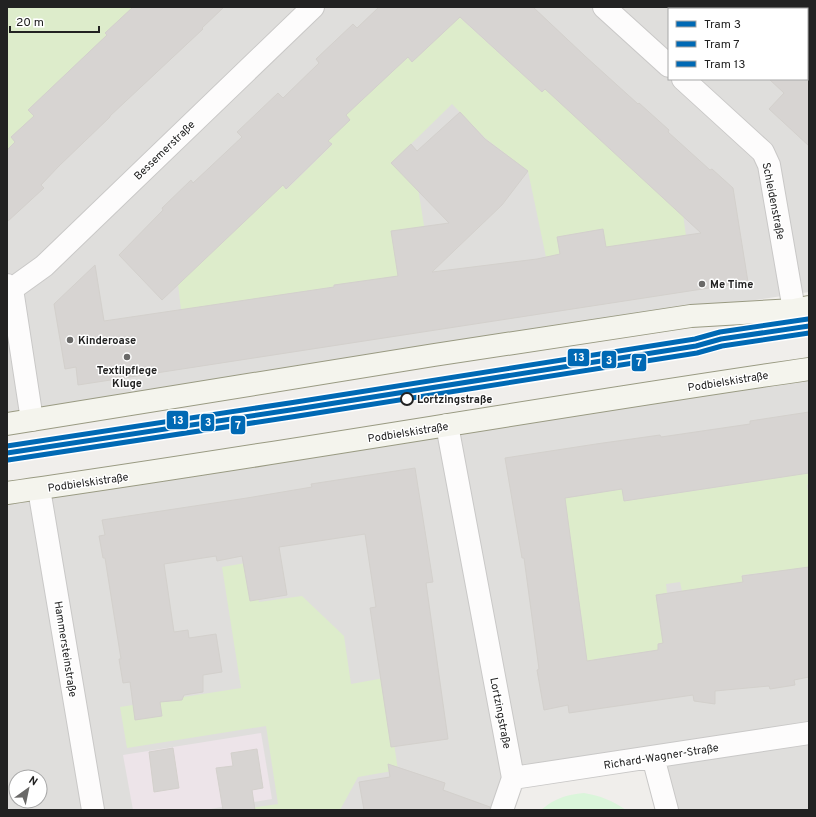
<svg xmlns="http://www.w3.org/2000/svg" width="816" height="817" font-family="Overpass,sans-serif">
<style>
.residential{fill:#dfdedc;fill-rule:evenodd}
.industrial{fill:#ede4e9}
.grass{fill:#ddeccb}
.park{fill:#daf5da}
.building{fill:#d7d4d2;stroke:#d3d0cc}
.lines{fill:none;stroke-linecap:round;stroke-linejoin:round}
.minor-casing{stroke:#c9c8c7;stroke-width:24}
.secondary-casing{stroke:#999a82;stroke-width:24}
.minor{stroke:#fdfcfc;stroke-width:22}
.secondary{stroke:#f4f4ed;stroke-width:22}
.tram-1-casing{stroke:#fff;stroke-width:8}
.tram-2-casing{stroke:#fff;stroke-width:8}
.tram-3-casing{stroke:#fff;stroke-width:8}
.tram-1{stroke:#0069b4;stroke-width:5}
.tram-2{stroke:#0069b4;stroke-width:5}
.tram-3{stroke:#0069b4;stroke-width:5}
.poi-dot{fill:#6a6968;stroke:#fff;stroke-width:1.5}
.stop-dot{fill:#fff;stroke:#222;stroke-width:2}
.labels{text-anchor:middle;stroke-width:3;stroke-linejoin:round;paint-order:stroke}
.street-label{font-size:11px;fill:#222;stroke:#fff}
.poi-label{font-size:11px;font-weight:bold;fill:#222;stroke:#fff;text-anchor:start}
.stop-label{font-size:11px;font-weight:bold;fill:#222;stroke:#fff;text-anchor:start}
.line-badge{stroke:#fff;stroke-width:1.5}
.badge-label{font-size:11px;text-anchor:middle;font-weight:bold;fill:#fff}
</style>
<rect width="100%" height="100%" fill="#f0eeeb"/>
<path class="residential" d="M7 7H809V292L7 412ZM669 9H807V79H669Z
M809 369V810H667L653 757 513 778 502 810H7V493ZM16 777H40V801H16Z"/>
<path class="industrial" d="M261 733 272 799 204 810H133L123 755Z"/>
<path class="grass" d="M7 7H133L105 33 107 35 28 110 34 116 11 137 15 142 7 150Z
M457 15 542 92 545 89 682 206 686 236 606 248 602 229 557 237 560 255 546 257 528 171 485 138 452 104 411 144 425 232 415 228 391 231 400 257 396 261 399 280 356 282 334 285 333 287 181 310 177 275 283 185 287 189 332 145 328 141 346 115 408 57 412 62 448 28Z
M809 466V484L807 485 809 497V567L767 609 761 573 742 575 743 584 682 591 680 582 666 584 667 593 656 595 674 642 658 644V650L595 659 586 666 583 643 585 642 564 498 622 489 625 501 785 477Z
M252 562 259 602 302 596 344 636 351 684 384 678 398 770 358 777 340 810H237L278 804 266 726 127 748 120 707 241 688 222 567Z"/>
<path class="park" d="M584 793C601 796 611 800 626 810H541C555 798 566 795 584 793Z"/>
<path class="building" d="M133 7H224L202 28 203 29 110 116V117L59 166 41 185 44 188 7 222V150L15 142 11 137 34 116 28 110 107 35 105 33Z
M379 7H533L585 56 638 104 639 103 669 130 668 132 710 170 712 169 733 188 748 282 78 385 76 367 65 369 54 304 95 265 104 321 334 287V285L398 276 391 231 449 223 391 163 411 144 417 151 460 112 485 139 528 171 502 205 432 272 537 259 560 254 557 237 603 229 606 247 701 233 545 89 542 92 460 17 412 62 408 57 346 115 350 120 328 141 332 144 286 189 283 185 162 300 119 255 163 210 162 208 191 180 193 183 242 137 237 132 278 93 283 98 319 63 316 59 353 24 357 28Z
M809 66V146L769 109 784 93 769 79H807V69Z
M809 412V473L624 501 622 489 565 498 587 661 658 650V644L663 643 656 595 743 582 742 576 809 567V677L794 680 795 685 770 689 769 686 715 691V704L694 701 693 695 569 713 568 705 544 710 537 670 539 669 524 558H522L505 458 596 444 660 435 661 437 750 424V421Z
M415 468 433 582 426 583 448 739 391 747 370 608 376 607 365 534 279 547 287 595 250 601 242 556 217 561 216 556 164 564 174 632 188 630 189 638 216 634 222 672 203 675V692L184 695 182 700 160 702 162 716 135 720 130 682 123 683 119 659H121L105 558H103L99 536 105 535 102 520 247 498 312 487 311 484Z
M173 748 179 788 154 792 149 752Z
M257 749 263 788 252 790 255 810H223L216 768 233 766 231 753Z
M388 764 445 783 443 790 490 807V810H364L359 782 390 777Z"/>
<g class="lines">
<defs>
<path id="minor" d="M604 7 669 66
M683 79 763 152 769 165 794 310
M7 285 12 289 32 420
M12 289 44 266 313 7
M447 425 513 778 502 810
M39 489 93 810
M653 757 667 810
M513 778 809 733"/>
<path id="secondary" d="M7 424 434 355 691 316 794 310 809 307
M7 493C275 455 541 408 809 369"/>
</defs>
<use href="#minor" class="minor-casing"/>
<use href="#secondary" class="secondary-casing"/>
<use href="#minor" class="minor"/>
<use href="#secondary" class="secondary"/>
<defs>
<path id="tram-1" d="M7 453 297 409 696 346 721 339 809 326"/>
<path id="tram-2" d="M8 460 298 416 697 353 722 346 809 333"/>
<path id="tram-3" d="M7 446 296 402 695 339 720 332 808 319"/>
</defs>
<use href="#tram-1" class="tram-1-casing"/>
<use href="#tram-2" class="tram-2-casing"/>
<use href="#tram-3" class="tram-3-casing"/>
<use href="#tram-1" class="tram-1"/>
<use href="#tram-2" class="tram-2"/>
<use href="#tram-3" class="tram-3"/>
</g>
<g class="poi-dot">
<circle cx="702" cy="284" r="4"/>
<circle cx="70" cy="340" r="4"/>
<circle cx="127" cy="357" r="4"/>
</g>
<circle class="stop-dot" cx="407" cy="399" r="6"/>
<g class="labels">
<g class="street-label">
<text transform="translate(164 150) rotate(-44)" y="4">Bessemerstraße</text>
<text transform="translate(774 201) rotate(79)" y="4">Schleidenstraße</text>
<text transform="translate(728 381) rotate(-9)" y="4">Podbielskistraße</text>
<text transform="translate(408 432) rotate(-9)" y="4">Podbielskistraße</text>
<text transform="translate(88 482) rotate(-8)" y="4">Podbielskistraße</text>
<text transform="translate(66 649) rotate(81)" y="4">Hammersteinstraße</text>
<text transform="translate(501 713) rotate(79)" y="4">Lortzingstraße</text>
<text transform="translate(661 756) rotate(-9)" y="4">Richard-Wagner-Straße</text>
</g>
<g class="poi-label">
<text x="710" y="288">Me Time</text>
<text x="78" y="344">Kinderoase</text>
<text x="127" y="374" text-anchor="middle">Textilpflege<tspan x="127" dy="13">Kluge</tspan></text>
</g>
<g class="stop-label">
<text x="417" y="403">Lortzingstraße</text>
</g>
</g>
<g class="line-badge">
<rect x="567" y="348" width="23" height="19" rx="4" fill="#0069b4"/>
<rect x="601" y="350" width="16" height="19" rx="4" fill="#0069b4"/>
<rect x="631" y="353" width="16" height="19" rx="4" fill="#0069b4"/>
<rect x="166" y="410" width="23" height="20" rx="4" fill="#0069b4"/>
<rect x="200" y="413" width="15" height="19" rx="4" fill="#0069b4"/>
<rect x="230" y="415" width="16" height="20" rx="4" fill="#0069b4"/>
</g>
<g class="badge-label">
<text x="579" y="361">13</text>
<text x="609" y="364">3</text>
<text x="639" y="366">7</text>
<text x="178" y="424">13</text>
<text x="208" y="426">3</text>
<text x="238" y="429">7</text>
</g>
<rect width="816" height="817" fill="none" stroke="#222222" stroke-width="16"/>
<rect x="668" y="8" width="140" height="72" fill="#ffffff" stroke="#a7a7a7"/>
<rect x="676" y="21" width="20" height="6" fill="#0069b4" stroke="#a7a7a7"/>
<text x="704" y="28" font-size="12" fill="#222222">Tram 3</text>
<rect x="676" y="41" width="20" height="6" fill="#0069b4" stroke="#a7a7a7"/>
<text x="704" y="48" font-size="12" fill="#222222">Tram 7</text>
<rect x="676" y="61" width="20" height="6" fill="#0069b4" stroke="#a7a7a7"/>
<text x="704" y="68" font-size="12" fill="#222222">Tram 13</text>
<g transform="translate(28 789) rotate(33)"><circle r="19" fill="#ffffff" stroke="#a7a7a7"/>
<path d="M0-3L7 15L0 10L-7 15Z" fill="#6a6968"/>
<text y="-6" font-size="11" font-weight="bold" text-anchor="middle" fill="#222222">N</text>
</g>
<path d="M10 26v6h89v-6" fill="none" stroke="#222222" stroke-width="2"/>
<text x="16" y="26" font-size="12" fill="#222222" stroke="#ffffff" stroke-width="3" paint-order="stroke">20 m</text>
</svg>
